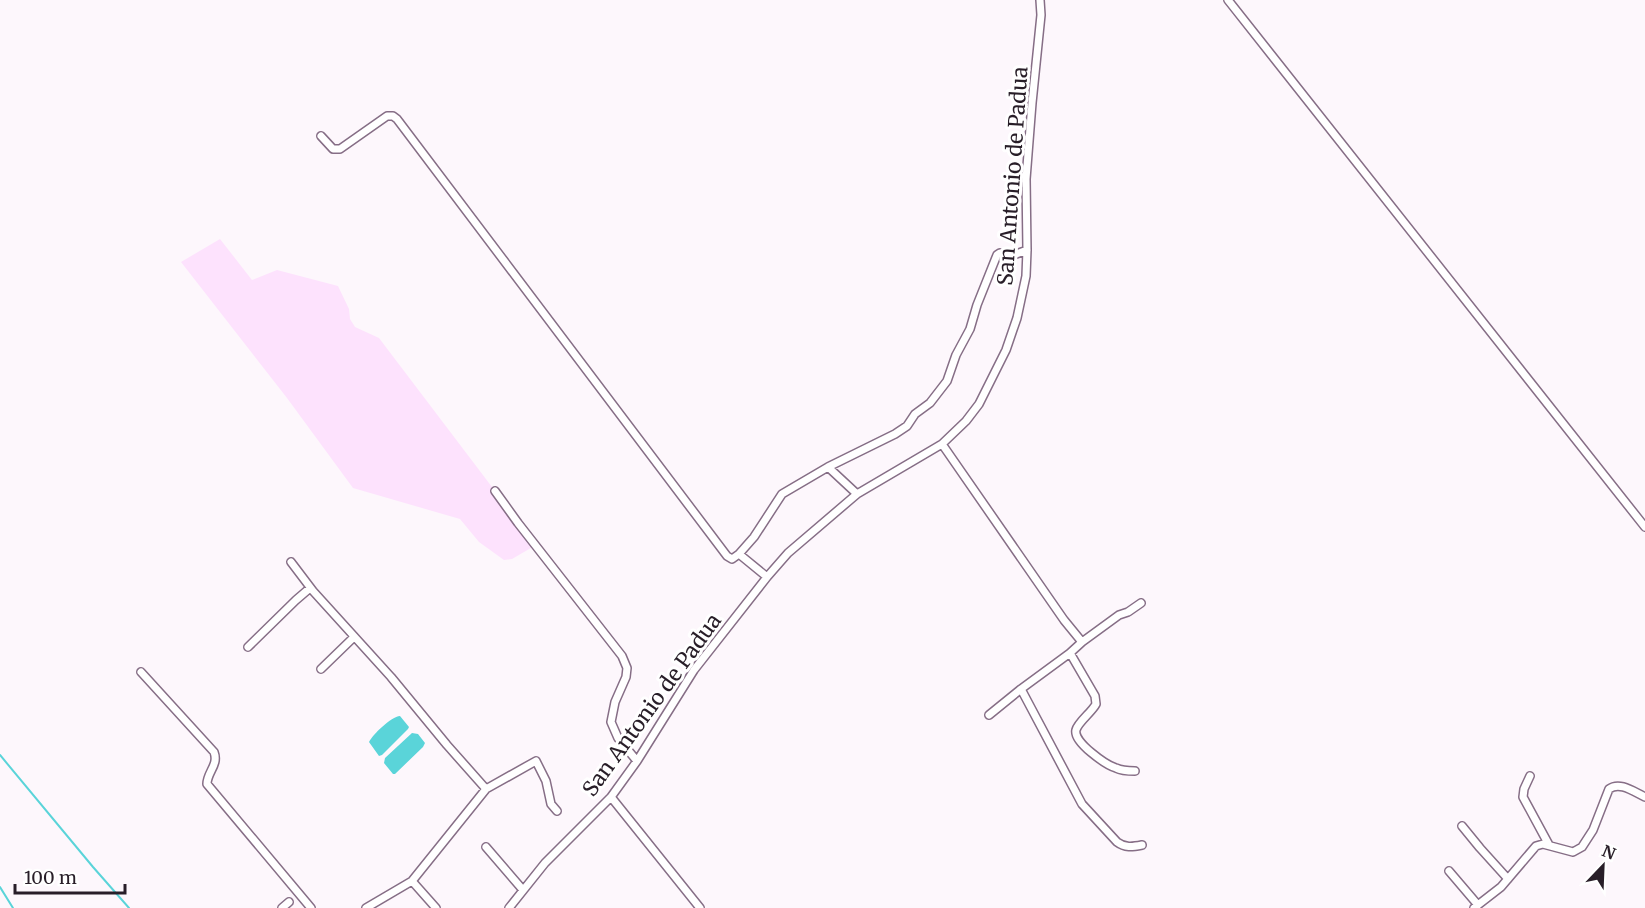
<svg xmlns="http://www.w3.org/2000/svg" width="1645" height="908" font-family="Merriweather,serif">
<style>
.built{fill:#fde2fd}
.water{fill:#5ad4d9}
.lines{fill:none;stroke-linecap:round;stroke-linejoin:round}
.stream{stroke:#5ad4d9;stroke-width:2}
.minor-casing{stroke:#866e86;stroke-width:10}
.minor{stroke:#fff;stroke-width:7}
.labels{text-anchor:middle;stroke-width:6;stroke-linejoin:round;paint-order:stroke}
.street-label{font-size:21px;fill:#281e28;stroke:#fff}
</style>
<rect width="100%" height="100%" fill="#fdf7fc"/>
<path class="built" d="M220 239 252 280 277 270 338 286 349 309 350 319 355 327 379 338 536 545 512 559 504 560 479 542 460 519 353 488 287 398 181 262Z"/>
<path class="water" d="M400 716 409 727 408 729 382 755 379 756 369 742C373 734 391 717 400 716Z
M412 733 418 734 425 743 423 747 395 774H393L384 763 385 758Z"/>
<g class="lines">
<path class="stream" d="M0 755 93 867 129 908
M0 887 13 908"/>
<defs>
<path id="minor" d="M1228 0 1645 527
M321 136 333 149H340L387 116H393L397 119 727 556 732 559 739 554
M942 444 1064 620 1082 642 1070 653 1095 696 1096 704C1092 712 1078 722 1076 730 1073 742 1106 765 1116 768 1122 771 1129 771 1135 771
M828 467 895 434 907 426 915 414 930 403 947 381 956 355 970 329 977 305 997 255 1000 253 1011 256 1027 250
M495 491 518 523 622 656 627 668 626 677 615 702 611 722 618 738 637 761
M291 562 313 591 391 677 447 745 486 789 412 881
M767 577 739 554 754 537 782 494 828 467 857 494
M1082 642 1119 615 1128 612 1141 603
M248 647 296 600 310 588
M1070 653 1021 689 1082 804 1117 842C1125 848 1132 847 1142 845
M321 669 354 637
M141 672 214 752C219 765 207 772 207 784L311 908
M989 715 1021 689
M1530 776 1524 789 1523 797 1549 845
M486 789 536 761 546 781 551 804 557 811
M611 797 700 908
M1462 826 1480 848 1508 879
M486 847 523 890
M1449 871 1478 905
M282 908 289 902
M366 908 412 881 436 908
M509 908 545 863 611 797 637 761 694 670 767 577 788 553 857 494 942 444 966 421 979 404 1006 350 1017 318 1026 276 1027 250 1026 179 1032 103 1041 15 1040 0
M1474 908 1501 887 1536 846 1543 844 1573 852 1582 847 1593 830 1609 789C1620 781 1634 792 1645 797"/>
</defs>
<use href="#minor" class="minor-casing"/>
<use href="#minor" class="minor"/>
</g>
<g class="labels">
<g class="street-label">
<text transform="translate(1013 176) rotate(-86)" y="7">San Antonio de Padua</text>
<text transform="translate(652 705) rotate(-54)" y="7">San Antonio de Padua</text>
</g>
</g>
<g transform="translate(1603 866) rotate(23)" stroke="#ffffff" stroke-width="4.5" paint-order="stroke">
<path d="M0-4.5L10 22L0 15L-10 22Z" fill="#281e28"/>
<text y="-9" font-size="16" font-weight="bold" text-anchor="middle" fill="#281e28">N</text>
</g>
<path d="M15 884v9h110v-9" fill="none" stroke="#281e28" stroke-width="3"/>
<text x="24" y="884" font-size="18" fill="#281e28" stroke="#ffffff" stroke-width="4.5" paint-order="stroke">100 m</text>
</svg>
